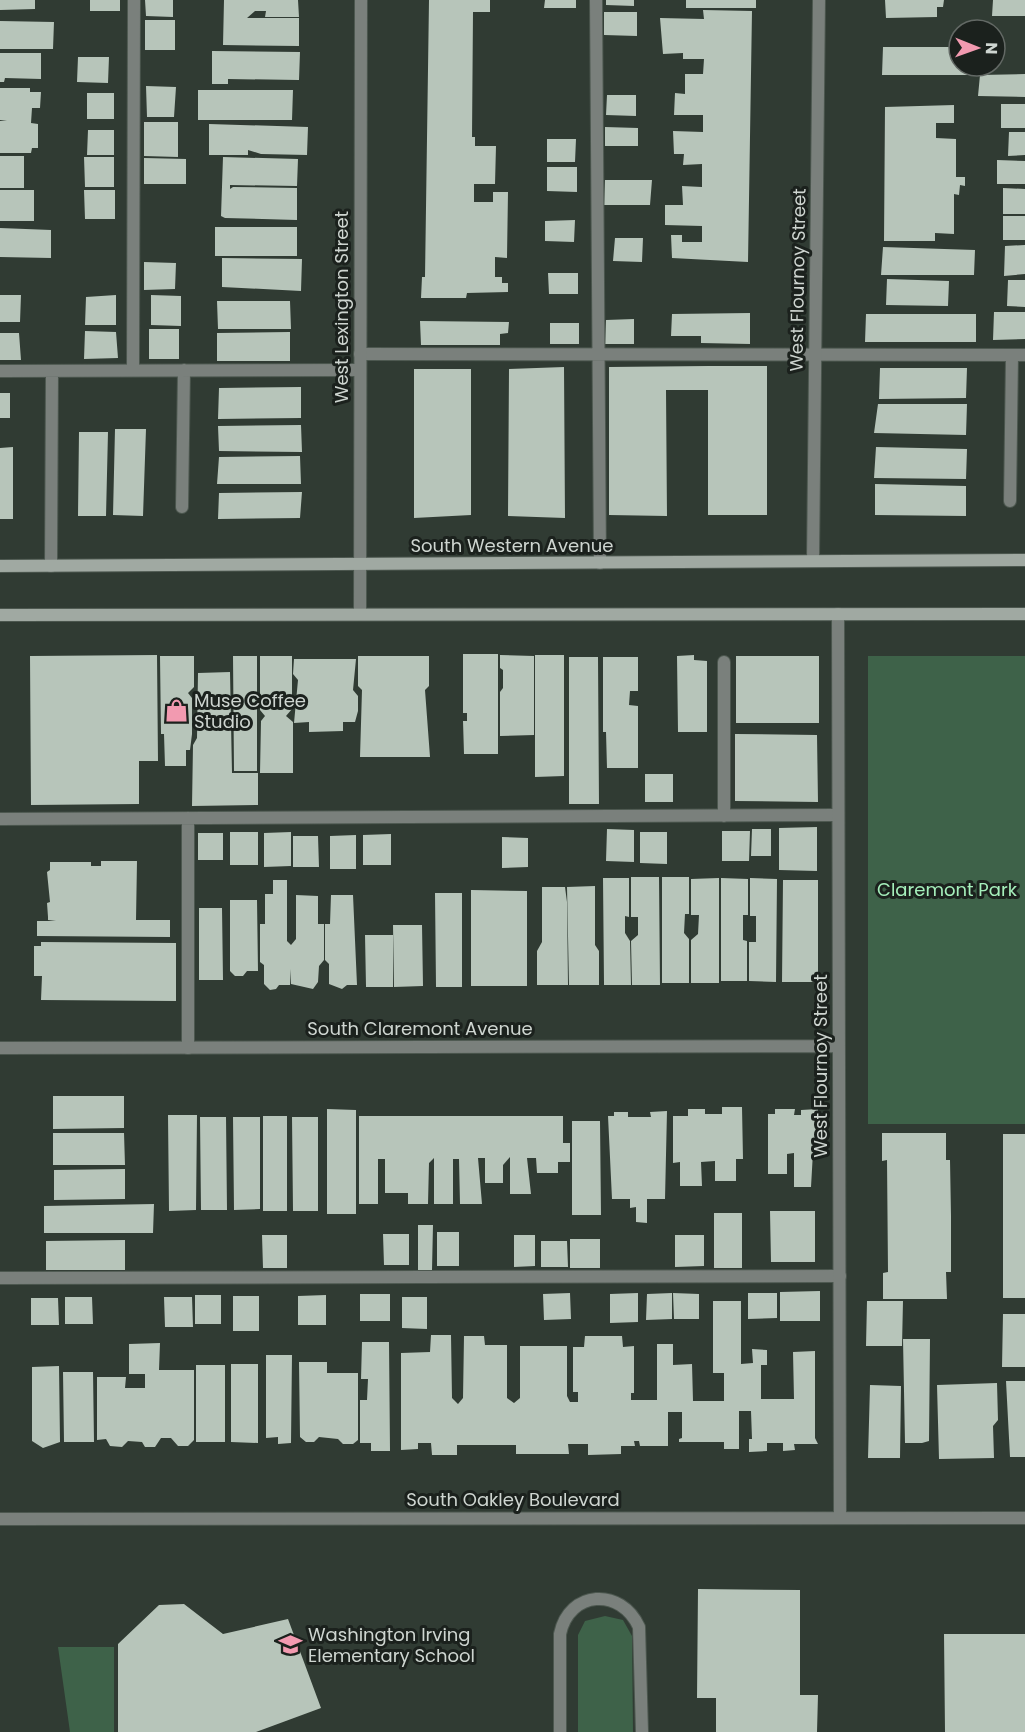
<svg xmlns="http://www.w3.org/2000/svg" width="1025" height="1732" font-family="Poppins,sans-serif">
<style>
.green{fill:#3e6249}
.building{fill:#b7c5ba}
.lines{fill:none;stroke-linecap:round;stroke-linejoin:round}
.lane-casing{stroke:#4c574f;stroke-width:14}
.street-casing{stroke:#4c574f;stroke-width:14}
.secondary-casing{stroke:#4c574f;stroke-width:14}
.lane{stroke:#7a807c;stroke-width:12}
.street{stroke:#7a807c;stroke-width:12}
.secondary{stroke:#a0a9a2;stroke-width:12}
.labels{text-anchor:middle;stroke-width:6;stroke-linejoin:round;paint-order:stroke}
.street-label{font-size:18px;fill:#ced5d0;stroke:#1b211d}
.poi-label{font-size:18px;fill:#ced5d0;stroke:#1b211d;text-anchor:start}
.park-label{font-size:18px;fill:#a5efbb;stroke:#1b211d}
</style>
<rect width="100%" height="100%" fill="#303b33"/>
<path class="green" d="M868 656H1025V1124H868Z
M605 1616 623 1620 632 1636 633 1732H578V1635L585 1621Z
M58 1647H114V1732H70Z"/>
<path class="building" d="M0 0H35V9L0 10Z
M90 0H120V11H90Z
M145 0H173V17L146 16Z
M224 0H298L299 17H265L266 11H255L247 18H299V46L223 45Z
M429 0H490V12H473L472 137H475V146H496L495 184H474V202H493V192H508L507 258 495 257V277H502V283H508V292L467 293 466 298H421L422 277H425Z
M545 0H576V8H544Z
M606 0H634V6L606 5Z
M686 0H756V8H686Z
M885 0H944L943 7H937V17L886 18Z
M993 0H1025V16H992Z
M703 10 752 11 748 262 672 258 671 235H682V242H702V226L665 225V205H683L682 186 702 187V164L683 165 684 154H674L673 131 703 132V115H674L675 93 685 94V74H703L704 59H683V53L663 54 660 18 704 19Z
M604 12H637V36L604 35Z
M145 20H175V50H145Z
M0 21 54 22 53 49H0Z
M883 47H959V66H977V75H882Z
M212 51 300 52 299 80 228 79V84H212Z
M0 53H41V79L5 78 4 82H0Z
M78 57H109L108 83 77 82Z
M1025 74V97L978 96 980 75Z
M146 86 176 87 174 117H147Z
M0 88H30V92H41L40 108H32L31 123 38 124V148H32L31 153H0V121L7 120H0Z
M198 90H293L292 120H198Z
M87 93H114V119H87Z
M607 95H636V116L606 115Z
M1001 104H1025V128H1001Z
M954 105V123H936V138L956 139V177H965V186L960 185 959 195 954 194V234L935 233V241H884L885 107Z
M144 122H178V157L144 156Z
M209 124 308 127 307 155 261 154 248 150V155H209Z
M605 127 638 128V146H605Z
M88 130H114V155H87Z
M1009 132H1025V155L1008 156Z
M547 139H576L575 162H547Z
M0 156H24V188H0Z
M84 157H114V187H85Z
M223 157 298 159 297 186 230 185V189L233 187 297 188V220L225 218 221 216Z
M144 158 186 159V184H144Z
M997 160 1025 161V184H997Z
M547 167H577V192L547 191Z
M605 180H652L650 205H604Z
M1003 188 1025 189V214H1003Z
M0 190H34V221H0Z
M84 190H115V219H85Z
M1003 216H1025V240H1003Z
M575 220 574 242 545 241V221Z
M215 227H297V256H215Z
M0 228 51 230V258L0 257Z
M615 238H643L642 262 613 261Z
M1025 245V274L1004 276 1005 246Z
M883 247 975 250 974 275H881Z
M222 258 302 259 301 291 222 287Z
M144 262 176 263 175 289 144 290Z
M548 273H578V294H549Z
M887 279 949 281 948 306 886 305Z
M1008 280H1025V307L1007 306Z
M0 295H21L20 322H0Z
M116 295V325H85L86 297Z
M151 295 181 296V326L151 325Z
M217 301H290L291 329H218Z
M994 312H1025V339L993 340Z
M750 313V344L701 343V336H671L672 314Z
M866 314H976V342H865Z
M634 319V344H605L606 320Z
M420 321 509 322 508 333 500 334V345H421Z
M550 323H579V344H550Z
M149 329H179V359H149Z
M85 331 116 332 118 358 84 359Z
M290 332V361H217V333Z
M0 333H19L21 360H0Z
M708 366H767V515H708V390H666L667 516 609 515V367Z
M564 367 565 518 508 516 509 369Z
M880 368H967L966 398 879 399Z
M414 369H471V515L414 518Z
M301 387V418L218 419 219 388Z
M0 393H10V418H0Z
M878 404H967L966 435 874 433Z
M301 425 302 452 219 451 218 426Z
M115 429H146L143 516 113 515Z
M79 432H108L106 516H78Z
M13 447V519H0V448Z
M876 447 967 449 966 479 874 478Z
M300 456 301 484H217L219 457Z
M875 484 966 486V516L875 515Z
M302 492 300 518 218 519 219 493Z
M463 654H498V754H464L463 721H467V713H463Z
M157 655 158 761H139V804L31 805 30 656Z
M500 655 534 656V735L500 736V692L503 688V670L500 668Z
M535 655H564V776L535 777Z
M694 655V660L707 661V732H678L677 656Z
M160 656H194V687L188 693 192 698V734L190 750H186V766H165L164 734H161Z
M233 656H257V771H234Z
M260 656H292V709L286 716 293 722V773H260L261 721 265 716 260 710Z
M358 656H429V686L425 690 430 757H360L362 690 358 686Z
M736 656H819V723H736Z
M569 657H598L599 804H569Z
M603 657H638V691H630L629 705 638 706V768H607L606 732H603Z
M294 659H356L353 690 358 696V711L355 722H343V731L309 732V722L294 723 298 680 293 674Z
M230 672 232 773H258V805L192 806 193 745 197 738 198 673Z
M735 734 817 735 818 802 735 801Z
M645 774H673V802H645Z
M817 827V871L779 870V828Z
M607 829 634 830V862L606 861Z
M752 829H771V856H751Z
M722 831H750L749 861H722Z
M230 832H258V865H230Z
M291 832V866L264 867V833Z
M640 832H667V864L640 863Z
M198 833H223V860H198Z
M391 834V865H363V835Z
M356 835V869H330V836Z
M293 836H318L319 867H293Z
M502 837 528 838V867L502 868Z
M101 861H137L136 920H170V937L37 936V921H56L48 920V917L47 903 50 902 47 872 50 870V862H91V866H101Z
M631 877H659L660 985H632L631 941 638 935V917H631Z
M662 877H689V914H685L684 933 689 939V983H662Z
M603 878H629V917L625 916V933L630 941 631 985H604Z
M719 878V983H691V940L698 934 699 915H691V879Z
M721 878 748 879V915H743V940L747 941V981H721Z
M750 878 777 879 776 982 749 981V942H756V916H750Z
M273 880H287V941L291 945 296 939V895L318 896V924H324V960L319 966 318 982 313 989 291 984V969L290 985H279L276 989 270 990 264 984V965L260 962V924H265V894H273Z
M783 880H818V982H782Z
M595 886V945L599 951V985H569L567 887Z
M542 887H565L567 902 568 985H537V951L542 942Z
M471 890 527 891V986H471Z
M435 893H462V987H436Z
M331 895H353L357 985H347L342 989 329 984V964L325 960V924H330Z
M230 900H257L258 971H247L243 976H235L230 971Z
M199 908H222L223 980H199Z
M393 925H422L423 986 394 987Z
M365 935H393V987H366Z
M41 942 176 943V1001L41 1000 42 976H34V946H41Z
M53 1096H124V1128L53 1129Z
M722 1107H742L743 1159H736V1181H715V1161L701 1162 702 1186H680V1162L673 1163V1116H688V1109H705V1114H722Z
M327 1109 356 1110V1214H327Z
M775 1109H795L794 1115H801V1110L818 1109V1153L813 1152 811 1187H794V1153L787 1154V1174H768V1114H775Z
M667 1111 665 1199H647V1223L636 1222V1207L630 1208V1199H612L608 1116H614V1112H628V1117H651L650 1112Z
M168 1115H197L196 1210 169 1211Z
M263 1116H287V1211H263Z
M359 1116H563V1143H570V1162H558V1173H537L536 1158H527L531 1194H510V1157L503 1165V1183H485V1158H478L482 1204H460L459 1159H453V1204H434V1158L429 1163 428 1204H408V1193H385V1159H378V1204H359Z
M200 1117H226L227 1210H201Z
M233 1117H260V1209L234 1210Z
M292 1117H318V1211H293Z
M572 1121H600L601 1215H572Z
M53 1133H124L125 1165H53Z
M882 1133H946V1160H950L951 1216V1272H946L947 1299H883V1273L888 1272 887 1160 882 1161Z
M1003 1134H1025V1298H1003Z
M125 1169V1199L54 1200V1170Z
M154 1204 153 1233H44V1206Z
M770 1211H815V1262H771Z
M714 1213H742V1268H714Z
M418 1225H433L432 1270H418Z
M437 1232H459V1266H437Z
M383 1234H409V1265H384Z
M262 1235H287V1268H263Z
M514 1235H535V1266L514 1267Z
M675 1235H704V1266L675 1267Z
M570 1239H600V1268H570Z
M125 1240V1270H46V1241Z
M541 1241H567L568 1267H541Z
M820 1291V1321H780V1292Z
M570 1293 571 1319 544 1320 543 1294Z
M638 1293V1322L610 1323V1294Z
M672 1293V1319L646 1320 647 1294Z
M673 1293 699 1294V1319H674Z
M748 1293H777V1318L748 1319Z
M360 1294H390V1321H360Z
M195 1295H221V1324H195Z
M326 1295V1325H298V1296Z
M233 1296H259V1331H233Z
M65 1297H92L93 1324H65Z
M164 1297H192L193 1327H165Z
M402 1297H427V1329L402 1328Z
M31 1298H58L59 1325H31Z
M713 1301H741V1364L753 1363 752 1349 767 1350V1365H761V1399H794L793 1352 815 1351V1438L818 1444H794L795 1450 783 1451V1443H767V1451L749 1452V1439H752L751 1411H739V1449H724V1442H679V1439L682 1438V1412H668V1446H640L639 1441H634L635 1446H621V1454L588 1455V1444H568L569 1454H516V1445H457V1455H432L431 1443H418V1449L401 1450V1353L430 1352 431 1335H451L452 1398 458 1404 463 1398 464 1336H484L485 1345H507V1398L514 1403 520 1398V1346H567V1396L570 1402H578V1392H573V1347H584L585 1336H622L623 1347 634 1346V1393H631V1400H657V1344H673V1365L692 1364 693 1401H724V1373H713Z
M867 1301H903L902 1346H866Z
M1003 1314H1025V1367H1002Z
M903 1339H930L929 1441 922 1443H905Z
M362 1342H389L390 1451H371V1443H360V1400H367L368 1379H361Z
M160 1343 159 1370H194V1440L188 1446H178L171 1438H161L155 1447H145L142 1442 128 1441 122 1447 110 1446 106 1439 97 1440V1377H126L125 1388H145V1374H129V1344Z
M266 1355H292L291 1443 278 1444V1437L266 1438Z
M299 1362H327V1373H358V1440L353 1444H343L338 1439 319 1437 314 1442H306L300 1437Z
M231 1364H258V1443L231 1442Z
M196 1365H225V1442H196Z
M59 1366 60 1442 43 1448 32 1441V1367Z
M63 1372H93L94 1442H64Z
M1006 1381H1025V1457H1010Z
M997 1383 998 1420 993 1426 994 1458 939 1459 937 1385Z
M870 1385 901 1386 900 1458H868Z
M698 1589 800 1590V1695H818L817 1732H716V1698H697Z
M184 1604 223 1634 288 1619 321 1708 256 1732H118V1644L159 1605Z
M944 1634H1025V1732H945Z"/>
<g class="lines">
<defs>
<path id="lane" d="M596 0 600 563
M360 354 1025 355
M133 370 134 0
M0 371 360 370
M1010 501 1012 355
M182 507 184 370
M51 566 52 371
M724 816V662
M188 818V1048
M0 819 838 815
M0 1278 840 1276"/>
<path id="street" d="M813 561 819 0
M360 614 361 0
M838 614 840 1518
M0 1048 839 1046
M0 1519 1025 1518
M560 1732V1634C569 1590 621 1587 639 1627L642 1732"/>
<path id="secondary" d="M0 566 1025 560
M0 615 1025 614"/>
</defs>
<use href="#lane" class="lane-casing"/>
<use href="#street" class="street-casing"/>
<use href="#secondary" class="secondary-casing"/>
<use href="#lane" class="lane"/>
<use href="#street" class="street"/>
<use href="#secondary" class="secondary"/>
</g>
<defs>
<symbol id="shop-bare" viewBox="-9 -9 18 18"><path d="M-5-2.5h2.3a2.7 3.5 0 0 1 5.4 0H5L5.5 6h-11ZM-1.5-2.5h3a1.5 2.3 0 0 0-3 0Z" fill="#f29ab0" stroke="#1b211d" stroke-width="2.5" paint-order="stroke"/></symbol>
<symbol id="school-bare" viewBox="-9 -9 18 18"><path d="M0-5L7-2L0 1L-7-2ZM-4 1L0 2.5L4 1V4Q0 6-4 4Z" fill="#f29ab0" stroke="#1b211d" stroke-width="2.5" paint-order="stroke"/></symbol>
</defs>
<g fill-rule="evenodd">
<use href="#shop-bare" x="160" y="694" width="33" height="33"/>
<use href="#school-bare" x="274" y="1628" width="33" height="33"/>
</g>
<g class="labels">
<g class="street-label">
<text transform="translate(798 280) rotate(-89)" y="6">West Flournoy Street</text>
<text transform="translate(342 307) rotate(-90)" y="6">West Lexington Street</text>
<text x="512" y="552">South Western Avenue</text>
<text x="420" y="1035">South Claremont Avenue</text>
<text transform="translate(821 1066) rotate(-90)" y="6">West Flournoy Street</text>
<text x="513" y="1506">South Oakley Boulevard</text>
</g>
<g class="poi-label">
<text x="194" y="707">Muse Coffee<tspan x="194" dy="21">Studio</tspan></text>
<text x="308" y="1641">Washington Irving<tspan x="308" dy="21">Elementary School</tspan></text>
</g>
<g class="park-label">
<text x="947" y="896">Claremont Park</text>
</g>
</g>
<g transform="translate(977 48) rotate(91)"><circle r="28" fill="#1b211d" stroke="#636965" stroke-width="1.5"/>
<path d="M0-4.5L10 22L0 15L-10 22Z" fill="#f29ab0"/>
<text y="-9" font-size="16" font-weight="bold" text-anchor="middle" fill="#ced5d0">N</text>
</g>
</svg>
